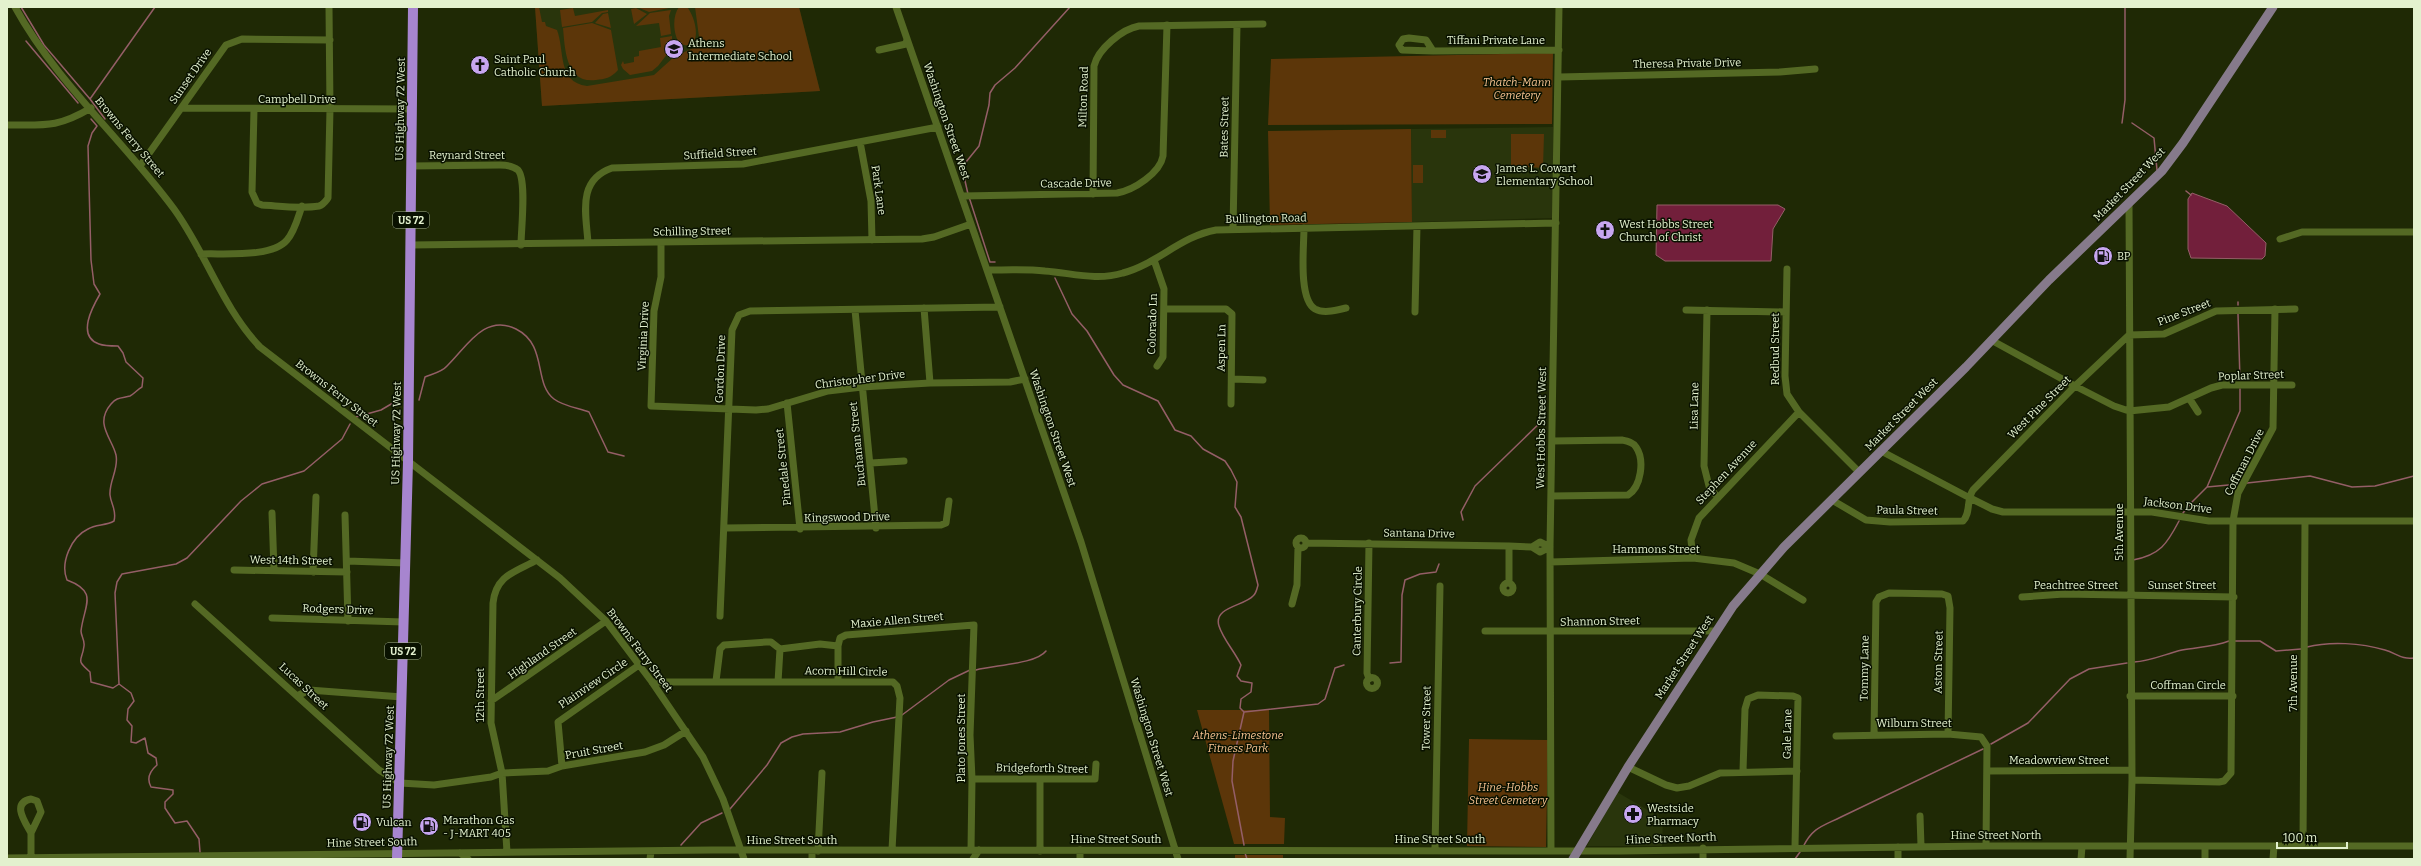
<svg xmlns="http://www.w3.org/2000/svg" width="2421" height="866" font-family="Bitter,serif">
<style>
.built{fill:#29350c}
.green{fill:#5c3609}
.water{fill:#721f3b;stroke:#945e67}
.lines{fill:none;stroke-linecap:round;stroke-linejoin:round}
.stream{stroke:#945e67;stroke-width:1.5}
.minor{stroke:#546924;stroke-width:7}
.major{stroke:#867a8b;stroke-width:9}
.highway{stroke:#a785cf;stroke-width:10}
.labels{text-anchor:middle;stroke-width:3;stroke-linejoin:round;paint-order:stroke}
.shield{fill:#091100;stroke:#a2ae90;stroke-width:1}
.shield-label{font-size:10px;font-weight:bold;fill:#e3f1ce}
.street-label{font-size:11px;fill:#e3f1ce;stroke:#091100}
.poi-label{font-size:11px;fill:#e3f1ce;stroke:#091100;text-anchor:start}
.park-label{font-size:11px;font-style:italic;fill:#f9c492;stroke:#091100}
</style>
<rect width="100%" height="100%" fill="#1f2905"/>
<path class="built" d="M535 7H799L820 91 542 106Z
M1553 127V218L1412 222 1411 129Z
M1617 792 1663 819 1662 846H1587Z"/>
<path class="green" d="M535 7H539L542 22H545L546 26 557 30C565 51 557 82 587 86L654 75 674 57 693 48 699 37 695 7H799L820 91 542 106Z
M637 7H674L649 12Z
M679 7H687C694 15 702 40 689 46L680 44C673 35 672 16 679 7Z
M573 8 575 16 608 10V12L602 13 592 22 562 27 560 10Z
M636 8 647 14 634 24 631 9Z
M671 10 669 16 671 34 661 36 659 23 636 26 650 13Z
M608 13 611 28 595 23 603 14Z
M592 23 611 30 618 70C611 78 605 79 596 80 566 84 565 50 563 28Z
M672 36V48L658 66 652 71 630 75 623 69 621 65 623 61 624 64 634 62V57L639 56V51L661 47 660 38Z
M1553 53 1552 124 1268 125 1271 59Z
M1411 129 1412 222 1270 225 1268 131Z
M1431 130H1446V138H1431Z
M1511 134H1544L1543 168 1511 166Z
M1413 165H1423V183H1413Z
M1197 710H1269L1270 817 1285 818 1284 844H1234Z
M1469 739 1548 740 1546 847 1467 846Z
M1235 855H1283V859H1235Z"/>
<path class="water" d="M2192 193 2227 206 2266 243 2265 256 2262 259 2191 258 2188 249V199Z
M1657 205H1778L1785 209 1773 229 1771 261H1665L1656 255Z"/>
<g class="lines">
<path class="stream" d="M21 7 44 45 90 99
M26 41 78 103
M91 119 97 126 92 133 88 146 91 260 94 284 100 294C93 306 76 336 99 344 104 346 112 346 118 346L123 353 126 362 143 378 142 387C138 389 134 394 130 396 123 398 116 397 111 404 94 424 112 438 116 455 119 469 109 481 110 495 111 505 117 510 114 521 106 526 96 524 88 529 71 537 60 563 67 580 99 592 84 605 81 631 81 636 85 640 84 646 82 662 75 659 90 672L91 682 113 688 119 684
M105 119 90 99 155 7
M2122 123 2125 100V7
M2132 123 2154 138 2157 170
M2186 191 2191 195
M968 194 963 172 966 162 979 146 989 105 990 93 995 85 1015 68 1070 7
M969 197 990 262H995
M1055 278 1072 314 1087 331 1114 375 1123 385 1158 401 1175 430 1191 436 1203 449 1225 461 1231 470 1237 482 1235 507 1241 517 1258 585C1257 589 1256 594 1253 596 1244 606 1213 607 1219 626 1223 639 1235 652 1241 665L1237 676 1241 681 1252 683 1251 692 1241 699 1240 708 1244 712 1318 704 1325 699 1335 668 1344 665
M2238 305V302
M2238 314 2240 380
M419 400 425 377C432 374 442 372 447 366 466 348 484 313 516 329 548 345 533 383 554 399 563 406 578 408 589 412L608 452 624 456
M356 417 381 410 398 400
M2247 483 2310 476 2352 487 2375 486 2414 476
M2207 487 2239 484
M2183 513 2192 502 2207 487 2240 411V389
M1463 520 1461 512 1475 486 1545 418
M2133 560C2160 555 2167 544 2179 521
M2234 641H2260L2276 651 2301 649
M2307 647C2330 641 2361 643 2385 650 2396 653 2402 660 2414 658
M2134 662C2151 661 2165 654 2182 650 2198 647 2213 647 2229 641
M1390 663 1401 662 1402 595 1405 580 1420 574 1436 572 1439 564
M976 670C995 665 1036 664 1046 651
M119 684 115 593 117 582 122 574 176 564 187 558 241 501 262 484 304 471 342 439 350 424
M119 684 131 693 134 701 128 709 127 720 132 726 131 742 136 743 145 738 148 753 156 758 157 765C150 771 146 778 151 787L173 790V794L165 802V808L175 823 187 821 199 839 200 852
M902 715 949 680 970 670
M1991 744 2028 723 2070 679 2089 669 2127 663
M730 809 767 765 781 743 792 737 803 734 840 732 873 722 897 717
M681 845 701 823 722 813
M1244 845 1232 781 1233 761 1244 712
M1803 847C1813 827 1823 826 1841 817L1983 749
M1245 853 1247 859
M1795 859 1800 852"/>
<path class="minor" d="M15 7C56 82 123 140 174 209 206 253 222 307 260 347L560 578 606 621 652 682 703 757 723 799 744 859
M896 7 1081 542 1178 859
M1409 38 1426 40 1433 51 1402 50 1399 45 1403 39Z
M879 50 906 44 907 39
M1433 51 1559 50
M1559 77 1780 72 1815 69
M182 108 412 109
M254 110 252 192 257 203 262 205C280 206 301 209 319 206 323 205 325 202 328 198L330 109 329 7
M7 125C45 125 57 128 91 108
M860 142 871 201 872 240
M140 166 226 45 242 39 330 40
M411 166 500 165C507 165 513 166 518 170 527 180 521 230 521 245
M1093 194 1094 66C1098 49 1122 29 1139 26L1263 24
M962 196 1117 193C1134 190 1160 173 1163 156L1167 25
M2129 204 2132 780 2130 859
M1304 228C1304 246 1298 299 1315 309 1324 314 1337 310 1346 308
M1233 229 1237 25
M2280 239 2302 232H2414
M661 242V277L654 311 651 406 756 410 768 409 828 391 862 387 930 383 1010 382 1025 379
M588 243C586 213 577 180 612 168L743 164 938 127
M411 245 922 239 934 237 971 224
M201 254C224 253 272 258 287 240 295 231 298 217 302 206
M1154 260 1164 289 1163 357 1157 366
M1787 269 1785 376 1787 394 1799 412 1859 472
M987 270C1006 270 1026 269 1045 271 1072 273 1096 281 1123 273 1157 264 1181 236 1216 230L1556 223
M924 308 930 383
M1164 309H1226L1232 314 1231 404
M855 310 876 528
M1686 310 1786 312
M1707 310 1704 466 1709 486 1718 498
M1415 312 1417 226
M1991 340 2075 386 2114 406 2129 411 2169 407 2211 388 2222 385H2292
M1232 379 1263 380
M2189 398 2198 412
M787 403 800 529
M1881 451 1968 497 1992 509 2003 512H2152L2209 521H2414
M871 463 904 461
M1551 496 1628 495C1641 487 1645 460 1636 447 1633 442 1627 441 1622 440L1552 441
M1832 500 1866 520 1890 522 1963 521C1971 513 1966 500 1973 490L2075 386 2129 335 2164 334 2216 311 2295 309
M272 513 274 570
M345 515 348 621
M725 528 941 525 946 523 949 501
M1296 543a5 5 0 1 1 10 0a5 5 0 1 1-10 0Z
M1306 543 1509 546 1532 547 1540 552 1550 547
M1369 543 1367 673 1369 679
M1509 546V583
M1532 547 1540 542 1550 547
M1693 558 1691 540 1699 518 1799 412
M347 561 406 563
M1550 562 1693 558 1734 563 1760 574 1803 600
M234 570 347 572
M313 572 316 497
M1503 588a5 5 0 1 1 10 0a5 5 0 1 1-10 0Z
M2022 597 2064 594 2234 597
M195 604 379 770 400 783 434 785 491 777 502 773 548 771 562 766 645 752 664 745 686 731
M1292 604 1297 585 1298 547
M720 616 732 330 739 315 750 311 1000 307
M272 618 404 622
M1485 631H1714
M1366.5 683a5.5 5.5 0 1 1 11 0a5.5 5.5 0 1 1-11 0Z
M716 681 720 649 724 645 766 642H771L780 649 820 644 838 646
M838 681V646L840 638 846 635 974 625 970 735 972 779 971 850
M652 682H893L897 686 900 698 892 850
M778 682 780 649
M299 695 309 690 402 697
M2130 696H2233
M491 701 606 621
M1874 734 1876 602 1879 597 1889 593 1942 594 1948 596 1950 608 1948 734
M1836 736 1948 734 1981 737 1987 746 1986 846
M562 766 558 722 639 665
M1628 767 1666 785 1677 788 1689 786 1720 773 1797 771
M1743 771 1745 709 1748 699 1758 695 1793 696 1798 698 1795 847
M1987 771 2131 770
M972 779H1095L1096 764
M2132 780 2219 782 2224 781 2231 773 2233 521 2238 493 2273 428 2275 309
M31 799 37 801 41 812 31 833C25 822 11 803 31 799Z
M1920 816 1921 846
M2303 845 2305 521
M1435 850 1440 586
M1551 850 1550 547 1559 7
M818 851 822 773
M1040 851V779
M507 852 502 773 491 723 493 603C496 575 515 572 537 560
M460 853 468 859
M7 858 712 850 1619 851 1986 846H2414
M31 858V833
M650 859 651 851
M812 859V851
M973 859 979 850
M1080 859V850
M1703 859V848
M1898 859V847
M2081 859 2082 847
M2205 859V847
M2273 859 2274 846"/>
<path class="major" d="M1573 859 1628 767 1733 606 1784 547 1966 367 2049 280 2162 171 2183 143 2273 7"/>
<path class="highway" d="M397 859 408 462 413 7"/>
</g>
<defs>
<symbol id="school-disc" viewBox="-11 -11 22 22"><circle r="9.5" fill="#c7a6f0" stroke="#091100"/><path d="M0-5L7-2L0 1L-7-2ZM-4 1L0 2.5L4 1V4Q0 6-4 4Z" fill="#111"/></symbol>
<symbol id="church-disc" viewBox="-11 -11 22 22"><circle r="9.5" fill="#c7a6f0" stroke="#091100"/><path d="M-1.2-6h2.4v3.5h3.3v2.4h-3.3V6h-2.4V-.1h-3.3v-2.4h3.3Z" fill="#111"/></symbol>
<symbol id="fuel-disc" viewBox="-11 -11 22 22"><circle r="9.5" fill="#c7a6f0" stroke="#091100"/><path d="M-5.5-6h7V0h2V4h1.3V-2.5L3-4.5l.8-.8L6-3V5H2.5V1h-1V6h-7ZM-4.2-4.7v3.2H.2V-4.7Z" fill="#111"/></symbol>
<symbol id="pharmacy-disc" viewBox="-11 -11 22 22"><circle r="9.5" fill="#c7a6f0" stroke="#091100"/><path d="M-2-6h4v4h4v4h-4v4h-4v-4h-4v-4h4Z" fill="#111"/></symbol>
</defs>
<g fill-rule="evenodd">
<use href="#school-disc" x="663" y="38" width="22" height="22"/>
<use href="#church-disc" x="469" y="54" width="22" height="22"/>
<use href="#school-disc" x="1471" y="163" width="22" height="22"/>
<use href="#church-disc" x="1594" y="219" width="22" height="22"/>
<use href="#fuel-disc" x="2092" y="245" width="22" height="22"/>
<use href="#pharmacy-disc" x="1622" y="803" width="22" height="22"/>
<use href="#fuel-disc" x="351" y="811" width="22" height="22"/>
<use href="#fuel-disc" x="418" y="815" width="22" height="22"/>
</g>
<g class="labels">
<g class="shield">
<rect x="393" y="212" width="36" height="16" rx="3"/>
<rect x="385" y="643" width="36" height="16" rx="3"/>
</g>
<g class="shield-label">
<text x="411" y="224">US 72</text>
<text x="403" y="655">US 72</text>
</g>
<g class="street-label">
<text x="1496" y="44">Tiffani Private Lane</text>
<text transform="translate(1687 63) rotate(-1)" y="4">Theresa Private Drive</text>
<text transform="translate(190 76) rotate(-55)" y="4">Sunset Drive</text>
<text transform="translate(1083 97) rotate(-88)" y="4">Milton Road</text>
<text x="297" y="103">Campbell Drive</text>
<text transform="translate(400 109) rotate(-89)" y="4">US Highway 72 West</text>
<text transform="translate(947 121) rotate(71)" y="4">Washington Street West</text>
<text transform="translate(1224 127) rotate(-89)" y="4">Bates Street</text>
<text transform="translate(130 137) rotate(50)" y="4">Browns Ferry Street</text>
<text transform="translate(720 153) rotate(-4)" y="4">Suffield Street</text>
<text x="467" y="159">Reynard Street</text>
<text transform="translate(1076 183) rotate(-1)" y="4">Cascade Drive</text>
<text transform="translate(2129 184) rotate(-46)" y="4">Market Street West</text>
<text transform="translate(879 190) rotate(82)" y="4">Park Lane</text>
<text transform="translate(1266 218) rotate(-1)" y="4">Bullington Road</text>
<text transform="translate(692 231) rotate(-1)" y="4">Schilling Street</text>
<text transform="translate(2184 312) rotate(-21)" y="4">Pine Street</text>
<text transform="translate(1152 324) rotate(-88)" y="4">Colorado Ln</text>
<text transform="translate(643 336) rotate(-87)" y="4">Virginia Drive</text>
<text transform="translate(1221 348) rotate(-89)" y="4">Aspen Ln</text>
<text transform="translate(1775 349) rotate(-90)" y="4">Redbud Street</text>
<text transform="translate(720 369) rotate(-88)" y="4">Gordon Drive</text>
<text transform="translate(2251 375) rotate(-2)" y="4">Poplar Street</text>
<text transform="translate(860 379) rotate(-7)" y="4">Christopher Drive</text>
<text transform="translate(337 393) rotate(38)" y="4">Browns Ferry Street</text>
<text transform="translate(1694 406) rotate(-89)" y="4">Lisa Lane</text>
<text transform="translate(2039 407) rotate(-45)" y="4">West Pine Street</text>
<text transform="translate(1901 414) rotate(-45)" y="4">Market Street West</text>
<text transform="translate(1053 428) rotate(71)" y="4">Washington Street West</text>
<text transform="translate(1541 428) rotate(-89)" y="4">West Hobbs Street West</text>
<text transform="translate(396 433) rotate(-89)" y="4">US Highway 72 West</text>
<text transform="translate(857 444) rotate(-96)" y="4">Buchanan Street</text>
<text transform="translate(2244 462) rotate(-63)" y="4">Coffman Drive</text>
<text transform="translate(783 467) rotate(-96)" y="4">Pinedale Street</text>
<text transform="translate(1726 472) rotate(-47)" y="4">Stephen Avenue</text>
<text transform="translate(2178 505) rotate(7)" y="4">Jackson Drive</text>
<text transform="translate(1907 510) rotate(1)" y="4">Paula Street</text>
<text transform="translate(847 517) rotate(-1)" y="4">Kingswood Drive</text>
<text transform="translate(2119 532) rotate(-90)" y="4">5th Avenue</text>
<text transform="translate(1419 533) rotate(1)" y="4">Santana Drive</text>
<text x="1656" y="553">Hammons Street</text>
<text transform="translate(291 560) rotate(1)" y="4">West 14th Street</text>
<text x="2076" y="589">Peachtree Street</text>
<text x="2182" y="589">Sunset Street</text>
<text transform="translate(338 609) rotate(2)" y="4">Rodgers Drive</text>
<text transform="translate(1357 611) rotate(-89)" y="4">Canterbury Circle</text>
<text transform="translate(897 620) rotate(-5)" y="4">Maxie Allen Street</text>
<text transform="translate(1600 621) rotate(-1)" y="4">Shannon Street</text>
<text transform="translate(640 650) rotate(53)" y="4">Browns Ferry Street</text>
<text transform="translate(542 653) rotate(-35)" y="4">Highland Street</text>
<text transform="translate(1684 657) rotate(-57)" y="4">Market Street West</text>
<text transform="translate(1938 662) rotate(-89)" y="4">Aston Street</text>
<text transform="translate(1864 668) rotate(-89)" y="4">Tommy Lane</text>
<text transform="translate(846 671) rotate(1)" y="4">Acorn Hill Circle</text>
<text transform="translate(593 683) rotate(-34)" y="4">Plainview Circle</text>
<text transform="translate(2293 683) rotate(-90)" y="4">7th Avenue</text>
<text x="2188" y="689">Coffman Circle</text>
<text transform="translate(304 686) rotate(43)" y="4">Lucas Street</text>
<text transform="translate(480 695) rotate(-90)" y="4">12th Street</text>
<text transform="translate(1426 718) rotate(-89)" y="4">Tower Street</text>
<text x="1914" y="727">Wilburn Street</text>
<text transform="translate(1787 734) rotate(-89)" y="4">Gale Lane</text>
<text transform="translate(1152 737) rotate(73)" y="4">Washington Street West</text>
<text transform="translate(961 738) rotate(-90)" y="4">Plato Jones Street</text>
<text transform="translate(594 750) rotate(-10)" y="4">Pruit Street</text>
<text transform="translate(388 757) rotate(-88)" y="4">US Highway 72 West</text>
<text x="2059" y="764">Meadowview Street</text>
<text transform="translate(1042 768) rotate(1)" y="4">Bridgeforth Street</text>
<text x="1996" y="839">Hine Street North</text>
<text transform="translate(1671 838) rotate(-2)" y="4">Hine Street North</text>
<text x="1116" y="843">Hine Street South</text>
<text x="1440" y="843">Hine Street South</text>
<text x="792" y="844">Hine Street South</text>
<text transform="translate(372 842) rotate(-1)" y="4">Hine Street South</text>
</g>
<g class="poi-label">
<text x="688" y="47">Athens<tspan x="688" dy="13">Intermediate School</tspan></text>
<text x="494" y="63">Saint Paul<tspan x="494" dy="13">Catholic Church</tspan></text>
<text x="1496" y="172">James L. Cowart<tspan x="1496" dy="13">Elementary School</tspan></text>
<text x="1619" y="228">West Hobbs Street<tspan x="1619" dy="13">Church of Christ</tspan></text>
<text x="2117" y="260">BP</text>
<text x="1647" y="812">Westside<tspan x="1647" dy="13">Pharmacy</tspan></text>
<text x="443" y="824">Marathon Gas<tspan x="443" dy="13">- J-MART 405</tspan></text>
<text x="376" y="826">Vulcan</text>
</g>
<g class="park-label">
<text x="1517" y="86">Thatch-Mann<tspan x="1517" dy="13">Cemetery</tspan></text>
<text x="1238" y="739">Athens-Limestone<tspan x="1238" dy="13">Fitness Park</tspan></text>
<text x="1508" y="791">Hine-Hobbs<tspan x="1508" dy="13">Street Cemetery</tspan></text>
</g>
</g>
<rect width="2421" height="866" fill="none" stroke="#e3f1ce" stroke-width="16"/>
<path d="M2277 842v6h70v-6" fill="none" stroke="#e3f1ce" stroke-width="2"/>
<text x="2283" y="842" font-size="12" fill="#e3f1ce" stroke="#091100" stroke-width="3" paint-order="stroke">100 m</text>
</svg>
